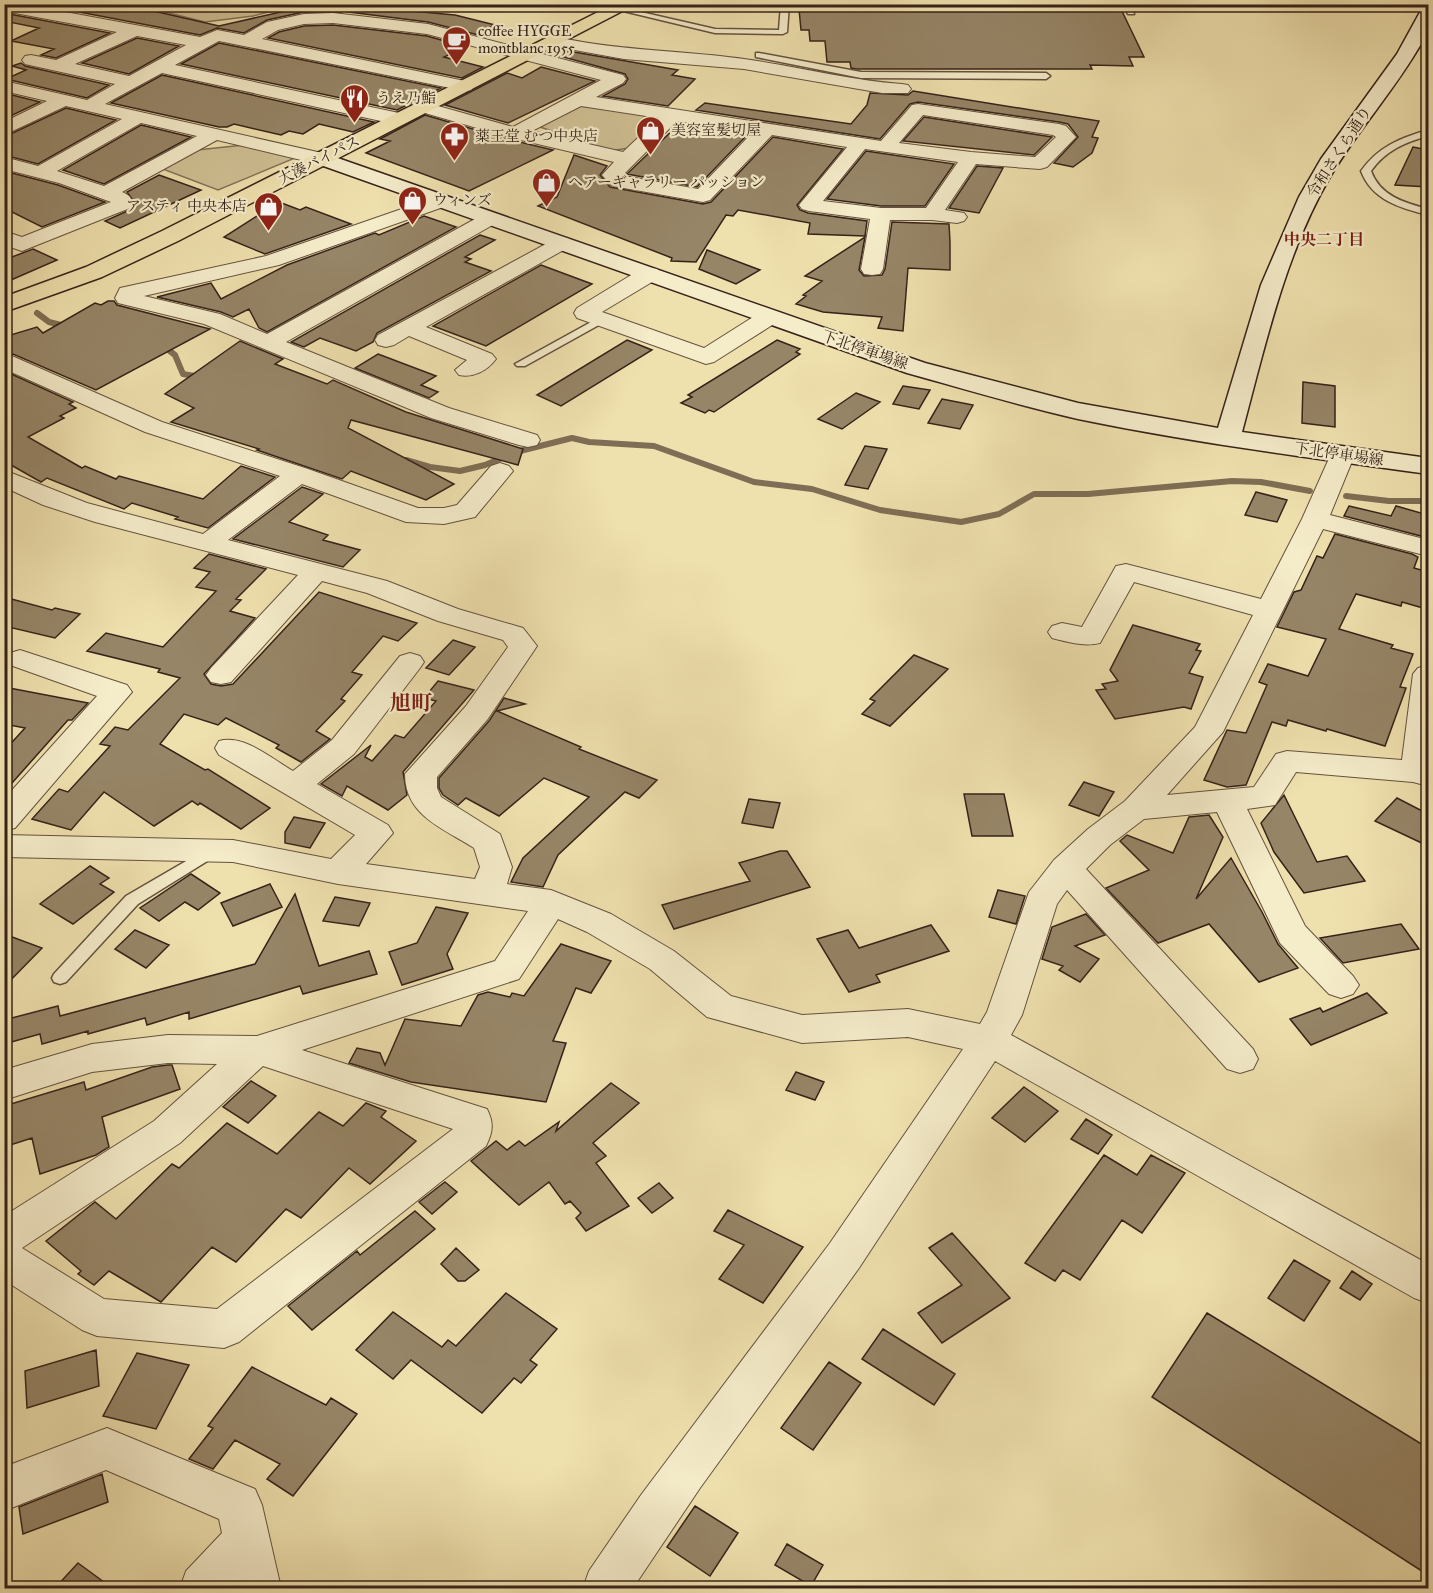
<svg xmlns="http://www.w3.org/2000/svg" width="1433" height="1593" font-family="'IM FELL Great Primer','Noto Serif JP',serif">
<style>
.green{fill:#d0c195;stroke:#837258;stroke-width:1.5}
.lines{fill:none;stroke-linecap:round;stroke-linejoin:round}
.stream{stroke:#7f6e55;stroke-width:6}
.building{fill:#968567;stroke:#36221a;stroke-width:1.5}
.lane-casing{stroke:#64523f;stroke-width:3}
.street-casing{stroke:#64523f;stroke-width:2}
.secondary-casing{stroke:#36221a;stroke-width:3}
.highway-casing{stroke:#36221a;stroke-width:3}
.lane{fill:#f5ecca;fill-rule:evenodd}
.street{fill:#f5ecca;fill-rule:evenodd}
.secondary{fill:#f5ecca;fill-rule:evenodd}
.highway{fill:#efe1ae;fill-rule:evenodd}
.labels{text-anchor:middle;stroke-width:4.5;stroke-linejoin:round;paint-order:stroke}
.far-poi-label{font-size:15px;fill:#36221a;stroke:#f5ecca;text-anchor:start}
.far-street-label{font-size:15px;fill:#36221a;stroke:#f5ecca}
.far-neighbourhood-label{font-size:16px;font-weight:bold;fill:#7a1f14;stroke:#f5ecca}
.quarter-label{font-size:21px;font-weight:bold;fill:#7a1f14;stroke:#f5ecca}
</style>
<rect width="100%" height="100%" fill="#efe1ae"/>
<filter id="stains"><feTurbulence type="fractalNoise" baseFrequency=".00333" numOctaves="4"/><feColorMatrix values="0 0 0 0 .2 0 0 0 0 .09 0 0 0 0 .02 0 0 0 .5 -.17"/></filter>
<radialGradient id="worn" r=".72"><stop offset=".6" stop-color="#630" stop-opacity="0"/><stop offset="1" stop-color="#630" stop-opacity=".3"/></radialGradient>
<path class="green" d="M137 5H296L253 16 205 22Z
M579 106 656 113 661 119 629 148 610 151 540 127Z
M244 145 295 158 218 190 160 168 197 150Z"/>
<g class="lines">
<path class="stream" d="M37 313 49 322 65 326
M162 345 175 355 183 374 200 377
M406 460 430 467 460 471 485 465 516 452 572 438 589 442 654 446 754 482 812 489 880 510 961 522 999 514 1034 494H1088L1232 481 1261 482 1310 491
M1346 496 1389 501H1428"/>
</g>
<path class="building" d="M37 4H123L219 26 294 9 299 11 327 4 340 12H304L267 20 244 33 217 28 200 35Z
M807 5H1119L1144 57H1129L1133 66 1090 65 1092 69H856L851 68 850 62H827L825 41H810L809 30H801L799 9H808Z
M356 6 455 15 495 25 482 31 493 34 486 37 428 22 348 12Z
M4 13 110 33 56 58 41 55 54 49 11 41 39 28 4 21Z
M333 25 427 36 466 47 444 57 483 67 462 78 268 38 279 32 304 26Z
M137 38 179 46 129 74 82 63Z
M219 43 441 88 397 110 181 64Z
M568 51 678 70 672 75 695 79 668 106 603 96 625 84 628 79 625 74 560 56Z
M21 63 25 66 109 85 87 98 6 79 26 70 12 66Z
M541 67 595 81 508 123 445 105 507 73 522 78Z
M162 75 374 122 353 132 319 124 303 134 289 131 281 135 234 124 227 127H219L111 103Z
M913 91 1099 121 1092 137 1098 138 1092 153 1073 167 1054 163 1078 137 1068 124 1059 122 918 102 910 104 880 139 696 110 705 103 851 124 867 105 870 93 908 95Z
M4 93 40 102 4 119Z
M66 108 116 120 38 164 4 155V137Z
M425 115 507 139 553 150 469 191 366 153 390 141 380 139Z
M924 117 1052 137 1034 155 903 141Z
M679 124 748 134 697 187 627 174Z
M141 125 191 137 104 184 63 170Z
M773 137 843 149 797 205 800 210 808 213 867 221 865 236 808 234 810 223 738 210 733 216 726 215 696 262 671 261 672 258 538 206 557 197 574 155 607 166 600 175 610 187 703 204 711 202Z
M1413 147 1428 150V187L1395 185Z
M866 151 954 164 925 206H881L827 199Z
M977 166 1003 168 979 213 949 208Z
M4 171 58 185 105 202 42 227 4 208Z
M159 175 201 190 120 228 105 221 132 209 135 203 127 192Z
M279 202 300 210 306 207 351 224 265 254 224 237Z
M424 216 456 227 267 332 259 328 249 309 233 317 221 312 157 297 211 283 221 299 287 265 375 233 379 235Z
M892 222 949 224 950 242V270L908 268 903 331 878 328 882 317 823 312 796 304 806 296 803 295 822 281 805 276 865 237 859 270 864 276 882 275 885 269Z
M480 235 495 240 465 257 471 259 465 262 491 271 377 333 373 342 356 351 320 338 304 347 291 342Z
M33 249 57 260 4 283V260Z
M707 250 760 270 736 284 699 269Z
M541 265 592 284 486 346 433 326Z
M108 301H114L117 305 210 329 96 390 13 354 4 356V337L37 327 43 333 95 303 101 305Z
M627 340 652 350 561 406 537 395Z
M777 340 800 349 796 352 800 354 714 412 709 410 705 413 681 403 692 397 688 395Z
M240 341 283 359 275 364 327 384 333 380 406 412 523 449 518 465 351 420 348 428 454 484 426 500 351 471 342 479 257 450 259 449 171 422 194 408 165 394Z
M378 354 436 376 421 385 438 392 429 398 355 368Z
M9 373 73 402 69 404 76 408 60 416 64 418 28 437 82 468 85 466 116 479 119 476 203 499 241 466 275 477 208 528 175 519 178 517 132 503 124 509 47 478 41 482 4 461V374Z
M1303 382 1335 386V427L1302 423Z
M903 386 930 390 919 409 893 404Z
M856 393 880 402 842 429 818 419Z
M942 399 973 405 960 429 928 423Z
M865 446 887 449 868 489 845 485Z
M302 487 323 494 289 522 328 535 323 540 360 550 343 567 233 539Z
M1256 492 1287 500 1277 522 1245 515Z
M1349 506 1391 516 1396 506 1428 515V519L1421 536 1344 516Z
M1335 534 1412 554 1418 557 1414 568 1428 572V594L1423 608 1402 602 1401 606 1356 594 1339 629 1393 645 1391 648 1413 654 1400 687 1406 688 1385 746 1327 729 1326 731 1288 720 1286 726 1272 722 1246 785 1227 787 1204 780 1227 730 1246 733 1267 685 1259 682 1268 664 1308 676 1326 639 1277 627 1294 592 1301 590 1317 556 1323 558Z
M209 554 266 569 236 599 241 600 230 611 255 618 204 674 211 684 221 686 233 684 319 592 417 623 398 641 383 636 352 672 362 675 341 699 345 701 316 731 330 739 301 762 276 748 279 745 226 718 218 725 184 714 160 744 205 770 208 769 270 808 241 829 200 803 198 805 192 801 154 826 104 792 71 830 32 819 59 789 68 792 110 746 100 744 115 727 128 730 180 678 158 672 160 669 87 651 106 633 163 647 216 591 196 587 210 572 194 568Z
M4 597 52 610 55 608 80 614 55 638 4 626Z
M1133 625 1200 644 1196 650 1201 651 1189 673 1203 677 1191 709 1184 707 1115 719 1096 690 1106 689 1102 684 1118 681 1110 670Z
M453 640 475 647 449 675 426 668Z
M914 655 948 669 890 726 862 714 875 701 870 699Z
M438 681 474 690 403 772 407 795 388 810 347 786 342 796 321 784 371 745 365 757 372 761 395 735 404 738 436 701 424 698Z
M4 687 88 703 72 720H68L4 792V751L25 728 4 724Z
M504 698 525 704 497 711 581 747 579 749 657 780 639 798 625 792 558 855 543 887 511 882 523 858 589 797 544 778 499 816 466 798 458 805 443 795 439 788V778L489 721Z
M1084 782 1114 792 1099 816 1069 805Z
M964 794H1004L1013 836H972Z
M1284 795 1317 862 1347 856 1365 881 1304 893 1274 852 1261 823Z
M1397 798 1428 814V846L1375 821Z
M749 799 780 803 773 828 742 823Z
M1209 815 1223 837 1196 899 1231 858 1262 912 1278 944 1298 968 1259 982 1209 924 1158 943 1106 888 1149 870 1120 841 1127 835 1173 853 1189 817Z
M294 817 325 823 310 848 285 843V832Z
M780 851H787L810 887 674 929 662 905 750 881 739 863Z
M90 866 109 878 100 884 114 892 73 924 40 904Z
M191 874 220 893 198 910 185 902 159 921 140 908Z
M270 884 282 907 233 926 221 903Z
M998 890 1025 896 1016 924 989 917Z
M295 894 319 966 369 951 377 974 303 994 300 986 189 1019V1012L147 1025 145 1018 88 1034V1031L42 1044 40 1034 4 1044V1020L58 1006 60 1016 255 964Z
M335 897 370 903 359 926 323 921Z
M436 907 468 913 447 954 453 969 402 985 389 952 417 943Z
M1086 914 1105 935 1075 946 1099 959 1080 982 1059 970 1063 966 1042 959 1052 927Z
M1401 924 1419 949 1343 963 1320 938Z
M931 925 949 951 876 975 880 982 849 992 817 939 848 930 859 948Z
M135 930 169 945 146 968 115 949Z
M4 934 42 948 4 987Z
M561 944 611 961 591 993 576 988 553 1041 566 1043 546 1102 411 1082 349 1063 357 1048 380 1053 385 1065 405 1019 461 1026 478 995 488 992 510 997 512 993 524 996Z
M1367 993 1387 1013 1311 1045 1290 1019 1320 1008 1323 1012Z
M168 1065H172L180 1089 102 1117 109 1147 96 1155 40 1174 32 1138 4 1147V1106L84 1082 86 1090 152 1067Z
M796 1072 824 1082 815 1100 786 1090Z
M251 1081 276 1096 248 1123 223 1107Z
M611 1083 639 1103 593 1143 606 1156 596 1163 629 1206 586 1231 576 1218 581 1213 570 1201 565 1204 549 1182 519 1205 471 1161 496 1141 507 1150 519 1141 525 1146 559 1122 556 1131Z
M1024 1087 1058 1111 1025 1142 992 1118Z
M366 1103 386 1111 381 1117 416 1141 370 1184 349 1168 301 1218 286 1209 236 1262 212 1247 161 1302 109 1271 94 1285 78 1274 81 1271 46 1241 95 1202 116 1219 172 1164 179 1168 227 1123 277 1154 319 1112 343 1126Z
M1086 1119 1112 1135 1098 1154 1071 1139Z
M1104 1155 1137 1175 1151 1155 1185 1173 1142 1233 1122 1220 1080 1280 1063 1270 1055 1281 1025 1263Z
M445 1182 457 1192 432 1214 419 1202Z
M659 1183 673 1198 652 1213 638 1198Z
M728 1210 803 1247 763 1303 719 1279 744 1245 714 1231Z
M415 1211 435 1229 312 1330 288 1306 357 1251 360 1255Z
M952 1233 1010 1298 942 1343 918 1313 962 1285 929 1248Z
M456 1248 479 1270 465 1281H458L441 1264Z
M1294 1260 1330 1281 1304 1321 1268 1298Z
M1352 1271 1372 1284 1360 1300 1340 1288Z
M506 1293 557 1329 530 1360 537 1365 521 1383 514 1378 482 1413 411 1360 393 1379 356 1350 393 1312 442 1347 448 1340 456 1346Z
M1207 1313 1428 1448V1575L1152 1397Z
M883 1329 955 1374 934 1405 862 1359Z
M96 1350 99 1386 27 1408 25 1371Z
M137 1353 189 1365 156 1429 103 1416Z
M829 1362 861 1383 813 1450 781 1428Z
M252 1367 326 1405 331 1398 357 1414 293 1496 267 1479 280 1464 235 1440 213 1469 189 1459 213 1428 208 1426Z
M102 1474 108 1502 23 1534 19 1507Z
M695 1506 738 1533 710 1576 667 1547Z
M787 1544 823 1565 811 1586 775 1565Z
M78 1563 112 1588H55Z"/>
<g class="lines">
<defs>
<path id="lane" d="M781 4H789L787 32 783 34 715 33 615 9 619 7 715 29 779 30Z
M1123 4H1131L1134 14H1128Z
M759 53 861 72 1046 73 1050 76 1046 79 861 78 756 57V53Z
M1428 130V136C1405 142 1385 151 1371 171 1380 196 1405 203 1428 209V215C1400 208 1372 200 1361 171 1378 147 1400 138 1428 130Z
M602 316 607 319 606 321 525 366H517L515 364Z
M212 846 217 847 220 851 217 855 138 904 66 982 60 984 54 982 52 978 54 974 126 896Z"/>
<path id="street" d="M4 4H22L200 37 217 30 244 35 267 22 304 14 333 13 428 24 623 75 626 79 623 83 596 97 881 141 912 105 918 104 1059 124 1066 126 1076 137 1047 167 1040 169 976 164 945 210 964 213 967 217 964 221 957 223 932 220H890L883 269 880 274 872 275 864 274 861 269 870 219 809 211 802 209 799 205 847 147 772 135 710 200 703 202 618 187 611 185 602 175 614 162 508 137 418 111 415 107 418 103 424 102 513 127 601 80 427 34 333 23 304 24 278 30 262 39 465 81 471 82 474 86 471 90 465 91 219 41 175 65 399 113 405 115 408 119 405 123 399 125 162 73 105 104 322 153 329 155 332 159 329 163 322 165 217 140 122 192C129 195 131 197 133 204L130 208 22 251 4 245V231L22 237 111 202 59 183 4 169V157L38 166 122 119 66 106 4 135V122L47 101 4 91V81L87 100 115 84 25 64 22 60 25 56 31 55 56 60 117 32 4 11ZM137 36 186 45 129 76 75 64ZM581 106 659 118 623 152 532 131ZM923 115 1053 135 1056 137 1035 157 971 152 899 143ZM677 121 753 132 698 189 624 176 623 175ZM141 123 197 136 104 186 57 171ZM865 149 958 162 926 208H881L823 201Z
M553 36C616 51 680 50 744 59 797 66 848 80 902 84L908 85 911 89 908 93H882L744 69 624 59 547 45 545 41 547 37Z
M442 195 449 197 452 201 449 205 279 265 144 296 220 314 267 334 484 214H498L501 218 498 222 286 342 449 408 537 435 540 440 537 445 528 447 519 445 431 418 204 324 118 303 115 298 120 288 266 256Z
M562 237 569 239 572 243 569 247 426 327 492 354 496 359C487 371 473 378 459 375L455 370 467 360 409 336 394 345 386 347 378 345 375 340 378 335 555 239Z
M649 268 657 269 660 274 657 279 602 312 704 348 761 312 769 310 777 312 780 317 777 322 714 362 706 364 577 318 574 313 577 308 641 269Z
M12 356 162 422 308 469 418 508H444L457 505 491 466 500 463 509 466 513 471 475 517 444 524 406 522 302 484 228 540 387 581 458 609 523 628 537 646 487 720 437 777V788L441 797 500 834 512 867 507 884 551 890 611 914 674 951 731 996 802 1015 908 1009 980 1024 987 1012 1029 892 1054 860 1088 829 1125 801 1195 727 1253 615 1134 582 1100 643C1084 647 1068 642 1052 638L1048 632 1052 626 1062 623 1082 627 1116 566 1126 564 1261 599 1302 519 1331 454 1334 449 1343 447 1352 449 1355 454 1330 515 1428 540V556L1323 529 1223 732 1167 795 1254 787 1276 754 1287 751 1402 760 1413 674 1418 668 1428 665V786L1413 782 1296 772 1275 805 1247 809 1305 926 1353 976 1359 985 1353 994 1341 998 1329 994 1280 943 1217 812 1144 819 1110 845 1086 869 1253 1049 1258 1059 1253 1069 1240 1073 1227 1069 1067 890 1057 904 1022 1015 1011 1035 1428 1264V1303L1414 1298 995 1061 859 1268 700 1488 633 1588H583L589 1571 641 1495 830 1243 963 1049 908 1037 802 1043 707 1017 650 969 587 932 558 919 519 979 302 1050 487 1109C494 1123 493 1132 486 1146L239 1342 224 1348 97 1336 82 1330 4 1280V1216L154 1121 217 1064 168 1063 92 1072 4 1100V1070L92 1044 168 1035 257 1036 495 961 528 911 338 884 233 862 4 857V835L233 840 331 859 355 835 219 755 215 748 219 741C244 734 272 759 293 771L332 740 400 656 410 653 420 656 424 662 420 668 354 754 317 784 388 825 393 833 366 864 475 879 480 867 474 848C443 828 405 816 405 774L466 706 508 647 503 640 438 621 367 593 322 581 231 682 221 684 211 682 206 675 211 668 298 575 95 522 43 505 4 487V470L87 503 203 534 280 476 145 432 9 371 4 372V358ZM263 1066 453 1129 217 1309 104 1299 22 1248 180 1143Z
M20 650 127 685 132 692 15 828 4 831V799L97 696 10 665 6 659 10 653Z
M107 1428 255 1489 262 1505 281 1588H180L186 1571 222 1533 219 1519 106 1470 4 1511V1467Z"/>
<path id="secondary" d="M1428 9V29L1421 44C1394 91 1357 131 1330 177 1285 254 1265 346 1242 432L1428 458V474C1311 458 1194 443 1078 419 1021 406 964 389 907 373L315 163 312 159 315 155H329L925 363 1078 403 1218 428 1261 285 1299 197 1321 159 1397 54 1419 14 1422 10Z"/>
<path id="highway" d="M614 4H636L178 241 102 277 4 312V297L86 267 162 231Z"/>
</defs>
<use href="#lane" class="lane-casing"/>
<use href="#street" class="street-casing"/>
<use href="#secondary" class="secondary-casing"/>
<use href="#highway" class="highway-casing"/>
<use href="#lane" class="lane"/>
<use href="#street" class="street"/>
<use href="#secondary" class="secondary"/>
<use href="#highway" class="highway"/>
</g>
<defs>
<symbol id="cafe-pin" viewBox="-11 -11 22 30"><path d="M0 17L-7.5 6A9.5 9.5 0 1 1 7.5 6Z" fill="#8f2418" stroke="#f5ecca"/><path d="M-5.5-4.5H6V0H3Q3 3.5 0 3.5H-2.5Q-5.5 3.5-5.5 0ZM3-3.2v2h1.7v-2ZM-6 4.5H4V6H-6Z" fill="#fff"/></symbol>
<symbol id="restaurant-pin" viewBox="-11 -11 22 30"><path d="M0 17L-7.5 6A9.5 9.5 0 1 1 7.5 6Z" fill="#8f2418" stroke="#f5ecca"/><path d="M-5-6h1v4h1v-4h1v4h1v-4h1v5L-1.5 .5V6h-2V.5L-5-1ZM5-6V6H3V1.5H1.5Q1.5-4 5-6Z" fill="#fff"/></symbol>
<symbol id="shop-pin" viewBox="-11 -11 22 30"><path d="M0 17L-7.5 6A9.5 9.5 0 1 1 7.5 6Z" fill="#8f2418" stroke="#f5ecca"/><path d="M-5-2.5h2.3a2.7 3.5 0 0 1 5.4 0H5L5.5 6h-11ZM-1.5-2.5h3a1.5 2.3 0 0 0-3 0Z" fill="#fff"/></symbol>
<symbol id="pharmacy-pin" viewBox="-11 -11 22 30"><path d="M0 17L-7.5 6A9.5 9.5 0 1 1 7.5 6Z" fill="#8f2418" stroke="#f5ecca"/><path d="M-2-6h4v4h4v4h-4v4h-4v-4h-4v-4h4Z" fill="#fff"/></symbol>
</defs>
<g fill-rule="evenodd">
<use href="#cafe-pin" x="440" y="24" width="33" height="45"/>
<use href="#restaurant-pin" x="338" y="82" width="33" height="45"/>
<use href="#shop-pin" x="634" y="114" width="33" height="45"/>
<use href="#pharmacy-pin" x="438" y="120" width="33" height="45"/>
<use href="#shop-pin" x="530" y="166" width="33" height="45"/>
<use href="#shop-pin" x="396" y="184" width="33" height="45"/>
<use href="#shop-pin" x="252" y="190" width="33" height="45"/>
</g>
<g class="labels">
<g class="far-poi-label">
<text x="478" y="36">coffee HYGGE<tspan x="478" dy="17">montblanc 1955</tspan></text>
<text x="376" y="103">うえ乃鮨</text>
<text x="671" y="135">美容室髪切屋</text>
<text x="475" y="141">薬王堂 むつ中央店</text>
<text x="568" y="187">ヘアーギャラリー パッション</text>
<text x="433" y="205">ウィンズ</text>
<text x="247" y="211" text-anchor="end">アスティ 中央本店</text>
</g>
<g class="far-street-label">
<text transform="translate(1339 152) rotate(-57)" y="5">令和さくら通り</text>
<text transform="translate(319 160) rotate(-27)" y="5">大湊バイパス</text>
<text transform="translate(865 350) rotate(19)" y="5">下北停車場線</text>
<text transform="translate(1339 454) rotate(8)" y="5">下北停車場線</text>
</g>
<g class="far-neighbourhood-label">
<text x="1324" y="245">中央二丁目</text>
</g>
<g class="quarter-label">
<text x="411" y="710">旭町</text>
</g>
</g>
<rect width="1433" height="1593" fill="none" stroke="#efe1ae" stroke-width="24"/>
<rect x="6" y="6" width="1421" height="1581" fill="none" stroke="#36221a" stroke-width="3"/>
<rect x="12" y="12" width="1409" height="1569" fill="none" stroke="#36221a" stroke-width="1.5"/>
<rect width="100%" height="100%" filter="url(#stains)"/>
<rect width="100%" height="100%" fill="url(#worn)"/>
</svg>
